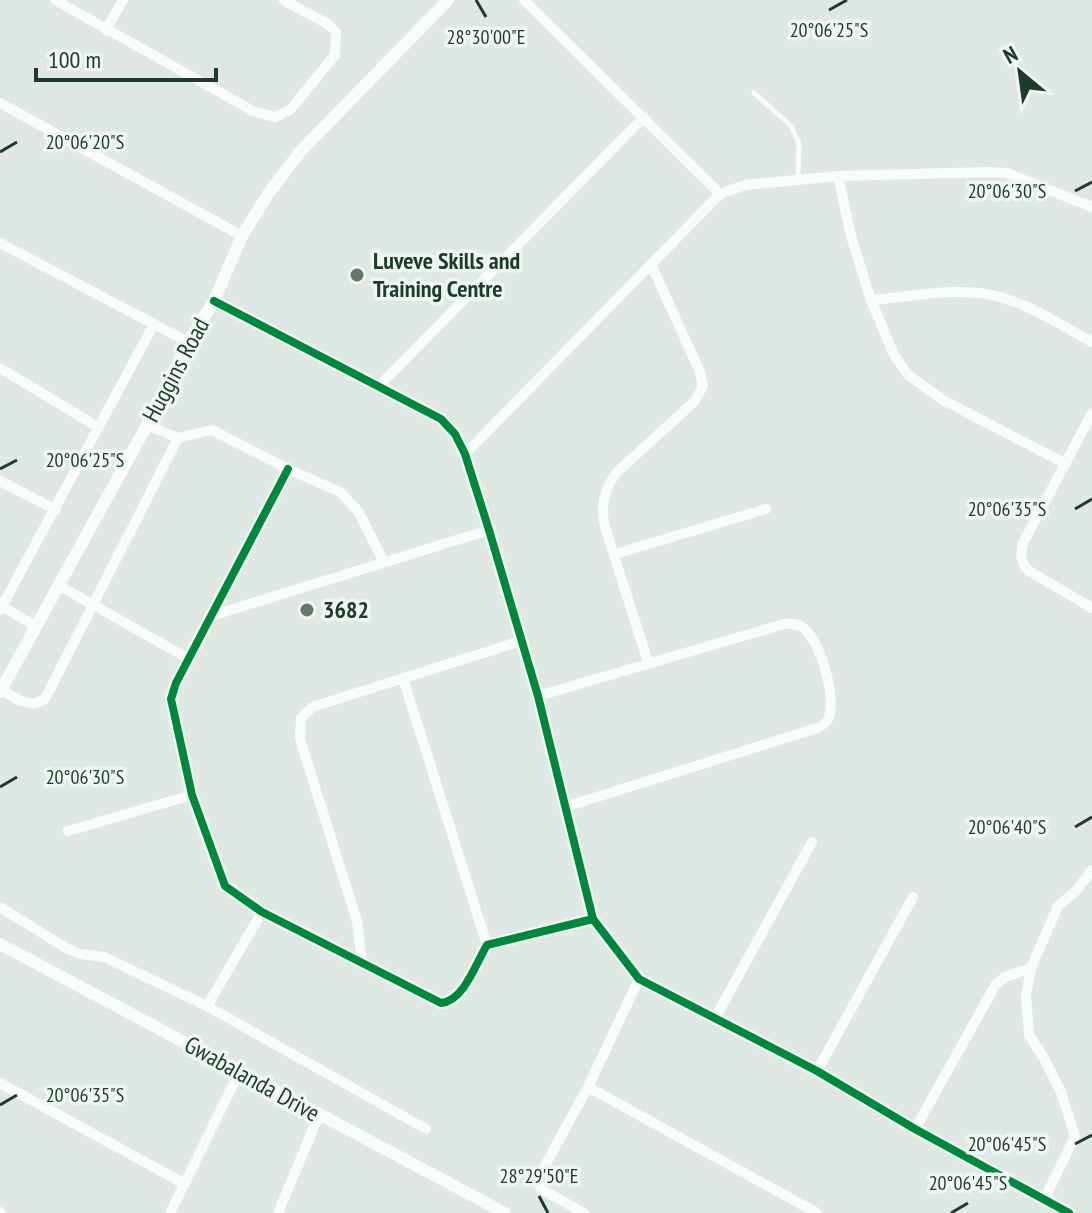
<svg xmlns="http://www.w3.org/2000/svg" width="1092" height="1213" font-family="'PT Sans Narrow',sans-serif">
<style>
.lines{fill:none;stroke-linecap:round;stroke-linejoin:round}
.service{stroke:#fafcfb;stroke-width:5}
.minor{stroke:#fafcfb;stroke-width:10}
.tertiary{stroke:#fafcfb;stroke-width:12}
.cycleway-casing{stroke:#eef7f1;stroke-width:13}
.cycleway{stroke:#00873e;stroke-width:8}
.ticks{fill:none;stroke:#1e3b2e;stroke-width:3}
.poi-dot{fill:#62786d;stroke:#eef7f1;stroke-width:3}
.labels{text-anchor:middle;stroke-width:7;stroke-linejoin:round;paint-order:stroke}
.poi-label{font-size:24px;font-weight:bold;fill:#1e3b2e;stroke:#eef7f1;text-anchor:start}
.street-label{font-size:24px;fill:#1e3b2e;stroke:#eef7f1}
.ticks-label{font-size:20px;text-anchor:middle;fill:#1e3b2e;stroke:#eef7f1;stroke-width:7;stroke-linejoin:round;paint-order:stroke}
</style>
<rect width="100%" height="100%" fill="#e0e8e3"/>
<g class="lines">
<path class="service" d="M754 93 791 126 799 143 798 179"/>
<path class="minor" d="M55 0 253 111 275 117 290 110 335 55 336 32 328 24 283 0
M524 0 720 194
M106 30 123 0
M0 103 242 236
M838 176 851 236 871 300 894 355 908 375 943 400 1066 464
M0 243 188 342
M871 300C911 297 957 286 996 296 1030 304 1062 326 1092 342
M214 301 441 419 455 434 465 454 489 530 538 696 593 919 639 979 817 1071 915 1129 1069 1213
M0 368 98 427
M379 386 644 117
M1092 413 1023 543C1020 555 1021 563 1029 571L1092 608
M147 425 178 438 212 430 288 469 340 492 358 511 384 562
M465 454 720 194 745 185 838 176 990 172 1007 173 1092 207
M288 469 176 683 171 699 192 795 225 886 262 912 441 1003C464 1001 476 963 487 945L593 919
M0 481 56 510
M615 554 766 509
M58 585 189 659
M0 605 35 626
M0 610 153 326
M211 616 489 530
M648 662 605 527C600 506 604 489 617 472L694 402 703 386 700 372 651 264
M403 678 487 945
M1 690 21 701 34 704 45 699 178 438
M538 696 784 624C791 623 797 624 802 627 820 638 839 703 827 721 825 724 821 726 817 728L565 807
M68 831 192 795
M0 907 66 948 80 954 104 957 207 1006 426 1129
M362 962 357 921 300 739 301 718 312 707 521 641
M1031 968 1058 906 1076 891 1092 870
M207 1006 262 912
M714 1020 812 842
M817 1071 913 897
M0 1083 185 1184
M588 1087 817 1213
M915 1129 996 984 1005 977 1031 968 1026 996 1029 1035 1045 1060 1061 1092 1075 1136 1044 1200
M0 1212 1 1213
M170 1213 240 1071
M278 1213 319 1115
M584 1213 541 1189 537 1180 588 1087 639 979"/>
<path class="tertiary" d="M0 692 147 425 188 342 214 301 242 236 268 194 300 152 448 0
M0 944 505 1213"/>
<defs>
<path id="cycleway" d="M214 301 441 419 455 434 465 454 489 530 538 696 593 919 639 979 817 1071 915 1129 1069 1213
M288 469 176 683 171 699 192 795 225 886 262 912 441 1003C464 1001 476 963 487 945L593 919"/>
</defs>
<use href="#cycleway" class="cycleway-casing"/>
<use href="#cycleway" class="cycleway"/>
</g>
<path class="ticks" d="M476 0 486 17M829 10 847 0M0 152 17 142M1075 191 1092 182M0 469 17 460M1075 509 1092 499M0 787 17 777M1075 827 1092 817M0 1105 17 1095M1075 1144 1092 1135M539 1196 548 1213M951 1213 968 1203"/>
<g class="poi-dot">
<circle cx="357" cy="275" r="8"/>
<circle cx="307" cy="610" r="8"/>
</g>
<g class="labels">
<g class="poi-label">
<text x="373" y="269">Luveve Skills and<tspan x="373" dy="28">Training Centre</tspan></text>
<text x="323" y="618">3682</text>
</g>
<g class="street-label">
<text transform="translate(176 370) rotate(-62)" y="8">Huggins Road</text>
<text transform="translate(252 1079) rotate(29)" y="8">Gwabalanda Drive</text>
</g>
</g>
<g class="ticks-label">
<text x="829" y="37">20°06'25"S</text>
<text x="486" y="44">28°30'00"E</text>
<text x="85" y="149">20°06'20"S</text>
<text x="1007" y="198">20°06'30"S</text>
<text x="85" y="467">20°06'25"S</text>
<text x="1007" y="516">20°06'35"S</text>
<text x="85" y="784">20°06'30"S</text>
<text x="1007" y="834">20°06'40"S</text>
<text x="85" y="1102">20°06'35"S</text>
<text x="1007" y="1151">20°06'45"S</text>
<text x="539" y="1183">28°29'50"E</text>
<text x="968" y="1190">20°06'45"S</text>
</g>
<g transform="translate(1020 72) rotate(331)" stroke="#eef7f1" stroke-width="6" paint-order="stroke">
<path d="M0-6L14 30L0 20L-14 30Z" fill="#1e3b2e"/>
<text y="-12" font-size="22" font-weight="bold" text-anchor="middle" fill="#1e3b2e">N</text>
</g>
<path d="M36 68v12h180v-12" fill="none" stroke="#1e3b2e" stroke-width="4"/>
<text x="48" y="68" font-size="24" fill="#1e3b2e" stroke="#eef7f1" stroke-width="6" paint-order="stroke">100 m</text>
</svg>
